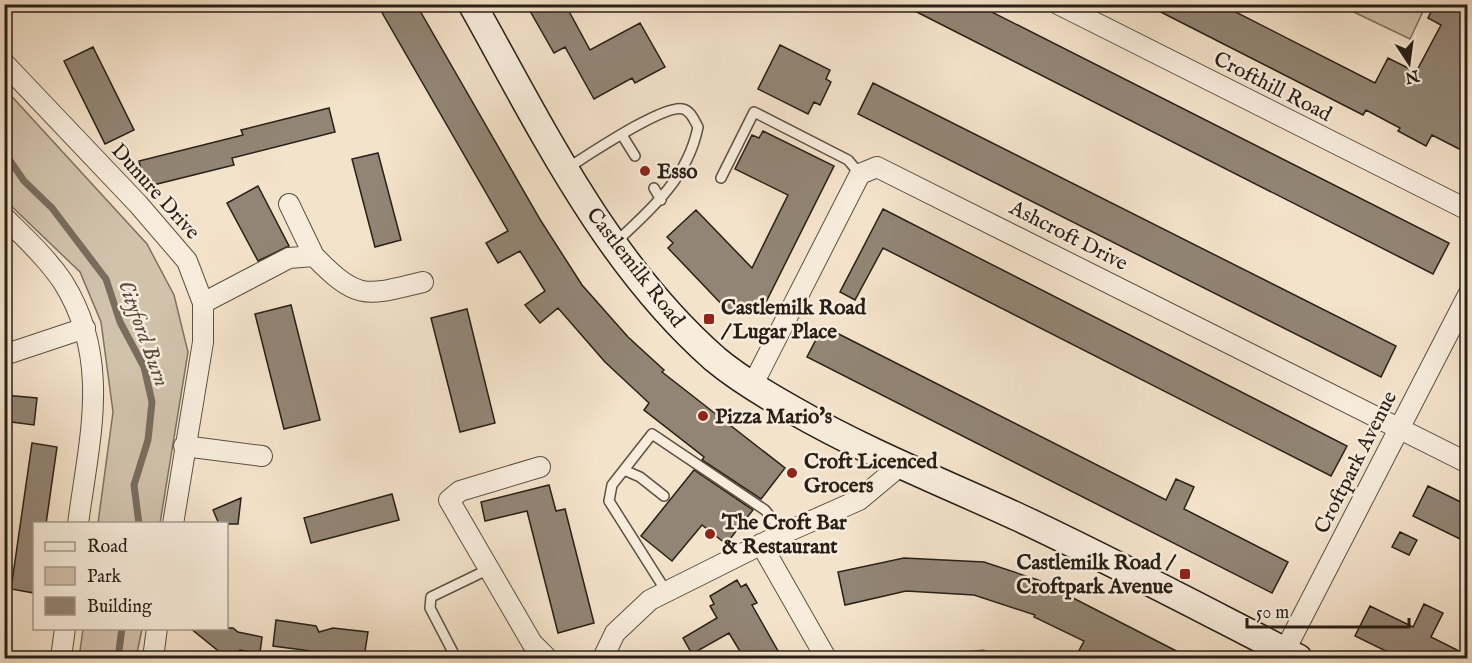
<svg xmlns="http://www.w3.org/2000/svg" width="1472" height="663" font-family="'IM FELL English',serif">
<style>
.green{fill:#d1c2ac;stroke:#7c7162;stroke-width:1.5}
.lines{fill:none;stroke-linecap:round;stroke-linejoin:round}
.stream{stroke:#796d5e;stroke-width:7}
.building{fill:#928575;stroke:#282017;stroke-width:1.5}
.lane-casing{stroke:#5b5144;stroke-width:12}
.street-casing{stroke:#5b5144;stroke-width:22}
.secondary-casing{stroke:#282017;stroke-width:30}
.lane{stroke:#f8eddd;stroke-width:9}
.street{stroke:#f8eddd;stroke-width:20}
.secondary{stroke:#f8eddd;stroke-width:27}
.poi-dot{fill:#8f2418;stroke:#f8eddd;stroke-width:2}
.labels{text-anchor:middle;stroke-width:5;stroke-linejoin:round;paint-order:stroke}
.street-label{font-size:21px;fill:#282017;stroke:#f8eddd}
.poi-label{font-size:21px;font-weight:bold;fill:#282017;stroke:#f8eddd;text-anchor:start}
.water-label{font-size:22px;font-style:italic;fill:#574d41;stroke:#f8eddd}
</style>
<rect width="100%" height="100%" fill="#f4e3cb"/>
<filter id="stains"><feTurbulence type="fractalNoise" baseFrequency=".00333" numOctaves="4"/><feColorMatrix values="0 0 0 0 .2 0 0 0 0 .09 0 0 0 0 .02 0 0 0 .5 -.17"/></filter>
<radialGradient id="worn" r=".72"><stop offset=".6" stop-color="#630" stop-opacity="0"/><stop offset="1" stop-color="#630" stop-opacity=".3"/></radialGradient>
<path class="green" d="M1339 5H1426L1410 39Z
M5 89 147 244 174 295 188 352 160 523H98L113 412 101 322 80 272 5 200Z
M83 629H142L136 658H79Z
M983 650 1001 658H963L959 653Z"/>
<g class="lines">
<path class="stream" d="M4 152 24 181 52 208 106 279 120 322 144 367 152 402 148 440 134 485 139 524
M118 658 122 628"/>
</g>
<path class="building" d="M377 4H416L541 221 582 285 628 337 664 370 662 372 785 468 761 499 702 460 704 457 644 410 649 403 605 362 558 308 540 323 525 305 545 291 520 251 498 263 486 243 508 231Z
M526 4H565L590 50 640 23 665 67 635 83 632 78 594 99 565 47 554 53Z
M901 4H976L1449 243 1433 274Z
M1145 4H1220L1375 83 1388 58 1416 72 1441 25 1428 18 1435 4H1467V153L1432 135 1426 146 1398 131 1400 128 1366 110 1363 115Z
M780 45 830 70 826 79 831 82 820 105 814 102 808 114 758 89Z
M93 47 134 130 105 144 64 61Z
M873 83 1396 346 1381 377 858 114Z
M329 108 335 132 232 158 234 165 145 187 139 161 243 135 241 130Z
M763 131 834 166 763 308 729 312 668 248 673 243 667 237 696 210 752 268 788 195 735 169 752 135 759 138Z
M378 153 401 240 375 247 352 159Z
M258 186 289 246 258 261 227 203Z
M883 209 1347 446 1331 476 883 248 855 300 840 292Z
M291 305 320 420 284 429 255 314Z
M467 309 495 423 460 432 431 318Z
M823 326 1166 500 1176 479 1194 487 1184 509 1288 562 1272 593 807 357Z
M4 395 37 398 34 425 4 421Z
M32 443 57 447 46 524H34V593L11 589Z
M694 470 753 510 726 544 702 525 672 561 641 536Z
M549 485 556 511 565 509 594 623 558 633 527 511 485 521 481 502Z
M1428 486 1467 505V524L1460 539 1413 516Z
M392 494 399 520 311 543 304 518Z
M241 498 238 524H219L213 510Z
M1400 532 1417 540 1409 555 1392 547Z
M904 558 984 562 1038 580 1190 658H1075L1084 641 1034 617 1035 615 974 595 906 591 845 605 838 572Z
M737 580 741 587 746 584 757 603 752 605 782 658H744L729 633 692 654 683 638 717 618 710 606 714 604 710 596Z
M1424 604 1443 613 1431 637 1467 655V658H1400L1355 636 1370 606 1413 627Z
M276 620 316 626 319 632 333 628 368 632 364 658 273 646Z
M190 628H233L238 632 262 637 260 653 240 650 233 658H227Z"/>
<g class="lines">
<defs>
<path id="lane" d="M622 135 635 156
M566 169C587 156 663 104 683 109 691 111 694 120 698 127 688 177 652 209 616 242
M721 178 754 112 848 160 860 174
M654 188 661 200
M624 470 640 477 664 496
M666 591 609 501 612 485 652 434 765 510 777 525 780 535
M456 658 430 608 431 597 489 569"/>
<path id="street" d="M1058 4 1468 210
M4 63 138 204 187 261 203 303V342L173 524
M289 204 314 256
M4 217C24 237 47 258 63 282 112 360 89 439 78 524
M203 303 289 258 314 256C358 301 365 296 423 282
M4 355 85 328
M752 386 860 174 877 167 1468 463
M184 446 262 456
M540 467 460 491 449 500 532 643 547 658
M761 544 826 658
M61 658 65 628
M153 658 157 628
M603 658 615 633 650 600 780 535 859 500 901 465
M1281 658 1468 295"/>
<path id="secondary" d="M472 4C542 129 606 263 715 359 739 379 766 395 793 410 866 452 944 483 1020 518 1114 562 1206 611 1298 658"/>
</defs>
<use href="#lane" class="lane-casing"/>
<use href="#street" class="street-casing"/>
<use href="#secondary" class="secondary-casing"/>
<use href="#lane" class="lane"/>
<use href="#street" class="street"/>
<use href="#secondary" class="secondary"/>
</g>
<g class="poi-dot">
<circle cx="645" cy="171" r="6"/>
<rect x="703" y="313" width="12" height="12" rx="3"/>
<circle cx="703" cy="416" r="6"/>
<circle cx="792" cy="473" r="6"/>
<circle cx="710" cy="534" r="6"/>
<rect x="1179" y="568" width="12" height="12" rx="3"/>
</g>
<g class="labels">
<g class="street-label">
<text transform="translate(1273 86) rotate(27)" y="7">Crofthill Road</text>
<text transform="translate(156 191) rotate(48)" y="7">Dunure Drive</text>
<text transform="translate(1069 235) rotate(27)" y="7">Ashcroft Drive</text>
<text transform="translate(636 267) rotate(52)" y="7">Castlemilk Road</text>
<text transform="translate(1355 462) rotate(-63)" y="7">Croftpark Avenue</text>
</g>
<g class="poi-label">
<text x="657" y="178">Esso</text>
<text x="721" y="314">Castlemilk Road<tspan x="721" dy="24">/ Lugar Place</tspan></text>
<text x="715" y="423">Pizza Mario's</text>
<text x="804" y="468">Croft Licenced<tspan x="804" dy="24">Grocers</tspan></text>
<text x="722" y="529">The Croft Bar<tspan x="722" dy="24">&amp; Restaurant</tspan></text>
<text x="1173" y="569" text-anchor="end">Castlemilk Road /<tspan x="1173" dy="24">Croftpark Avenue</tspan></text>
</g>
<g class="water-label">
<text transform="translate(145 333) rotate(70)" y="8">Cityford Burn</text>
</g>
</g>
<rect width="1472" height="663" fill="none" stroke="#f4e3cb" stroke-width="24"/>
<rect x="6" y="6" width="1460" height="651" fill="none" stroke="#282017" stroke-width="3"/>
<rect x="12" y="12" width="1448" height="639" fill="none" stroke="#282017" stroke-width="1.5"/>
<rect x="33" y="522" width="195" height="108" fill="#f8eddd" stroke="#a59b8e" stroke-width="1.5"/>
<rect x="45" y="542" width="30" height="9" fill="#f8eddd" stroke="#a59b8e" stroke-width="1.5"/>
<text x="87" y="552" font-size="18" fill="#282017">Road</text>
<rect x="45" y="567" width="30" height="18" fill="#d1c2ac" stroke="#a59b8e" stroke-width="1.5"/>
<text x="87" y="582" font-size="18" fill="#282017">Park</text>
<rect x="45" y="597" width="30" height="18" fill="#928575" stroke="#a59b8e" stroke-width="1.5"/>
<text x="87" y="612" font-size="18" fill="#282017">Building</text>
<g transform="translate(1409 63) rotate(167)" stroke="#f8eddd" stroke-width="4.5" paint-order="stroke">
<path d="M0-4.5L10 22L0 15L-10 22Z" fill="#282017"/>
<text y="-9" font-size="16" font-weight="bold" text-anchor="middle" fill="#282017">N</text>
</g>
<path d="M1247 618v9h162v-9" fill="none" stroke="#282017" stroke-width="3"/>
<text x="1256" y="618" font-size="18" fill="#282017" stroke="#f8eddd" stroke-width="4.5" paint-order="stroke">50 m</text>
<rect width="100%" height="100%" filter="url(#stains)"/>
<rect width="100%" height="100%" fill="url(#worn)"/>
</svg>
